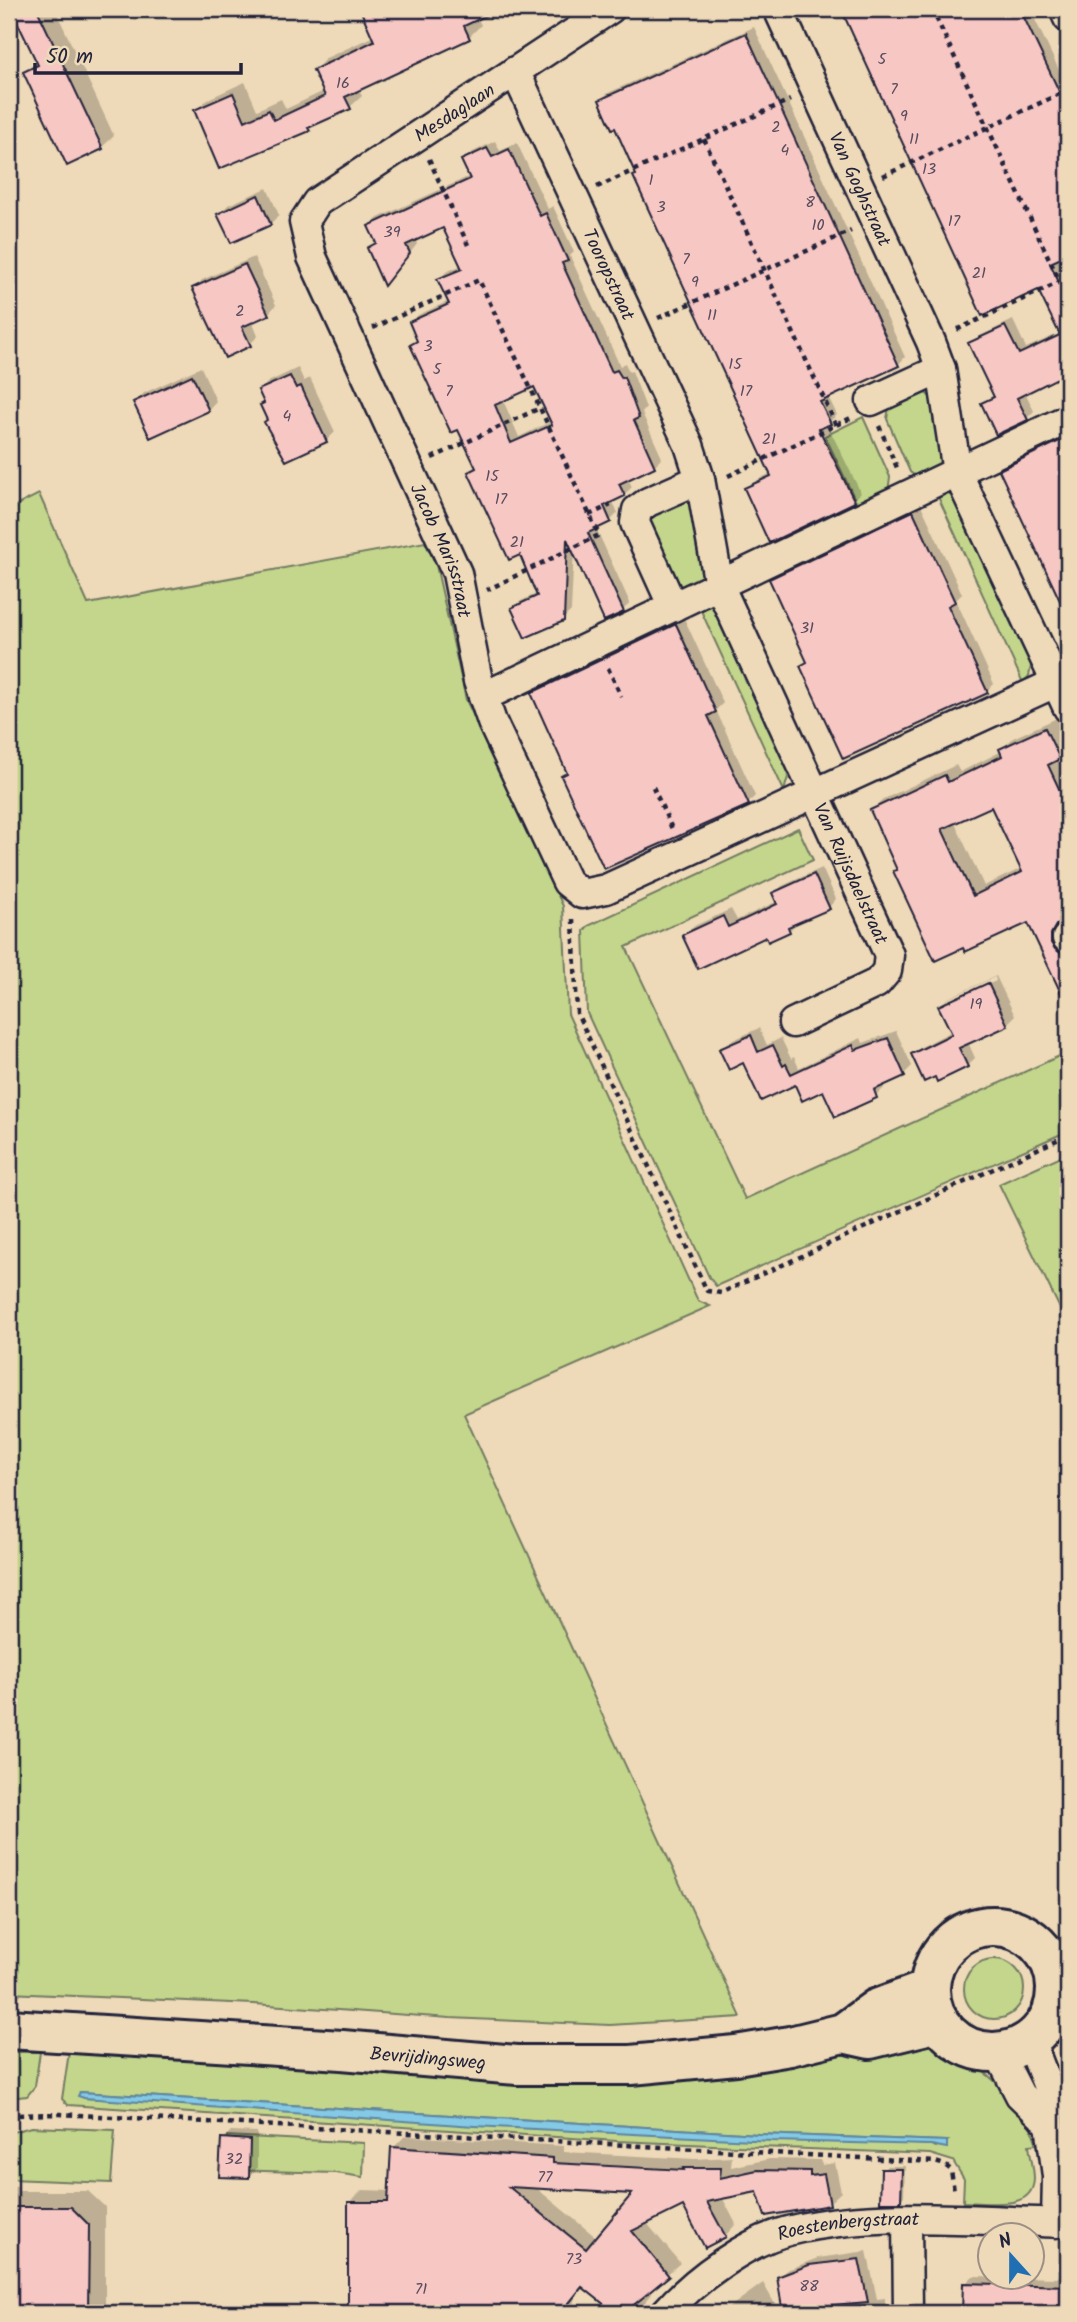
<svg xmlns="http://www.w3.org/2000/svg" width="1077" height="2322" font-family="Kalam,sans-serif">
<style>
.green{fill:#c4d68b;stroke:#737c63;stroke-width:2;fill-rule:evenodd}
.water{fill:#84c9e5;stroke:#5d86a1;stroke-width:2}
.shadow{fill:#0003;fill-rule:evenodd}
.building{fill:#f7c7c3;stroke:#22223b;stroke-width:2;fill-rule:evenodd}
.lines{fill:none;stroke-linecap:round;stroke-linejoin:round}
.street-casing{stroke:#22223b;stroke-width:33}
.secondary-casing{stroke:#22223b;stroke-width:44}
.path{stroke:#22223b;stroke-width:4.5;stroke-dasharray:5 5;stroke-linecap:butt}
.street{stroke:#eedab8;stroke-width:28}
.secondary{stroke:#eedab8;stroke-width:38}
.labels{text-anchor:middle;stroke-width:5;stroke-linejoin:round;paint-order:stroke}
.number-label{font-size:16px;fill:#574b5d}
.street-label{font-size:19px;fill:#22223b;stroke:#eedab8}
</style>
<rect width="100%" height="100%" fill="#eedab8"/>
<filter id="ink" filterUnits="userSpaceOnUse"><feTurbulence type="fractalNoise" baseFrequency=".0143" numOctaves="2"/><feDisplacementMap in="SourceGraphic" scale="14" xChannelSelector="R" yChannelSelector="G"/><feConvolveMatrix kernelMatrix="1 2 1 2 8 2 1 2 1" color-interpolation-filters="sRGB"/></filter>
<g filter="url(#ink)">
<path class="green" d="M923 391 934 400 942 468 918 478 910 472 887 419 889 407Z
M863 417 890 477 888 492 858 506 825 436Z
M935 490 949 491 955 495 1032 661 1029 676 1023 683Z
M39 494 88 604 425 542 436 565 466 700 563 906 568 1014 698 1301 710 1306 464 1414 741 2017 610 2025 450 2018 254 2004 9 1993V509Z
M685 500 691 503 705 579 692 590 678 588 649 520 652 514Z
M697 602 714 604 790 770 784 791Z
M798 828 813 860 626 947 745 1199 1068 1052V1131L716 1286 709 1277 587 1013 584 931 588 926Z
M1068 1153V1325L999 1184Z
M964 1989a30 30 0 1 1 60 0a30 30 0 1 1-60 0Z
M912 2039C922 2042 934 2044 943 2048 984 2066 1024 2100 1037 2144L1029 2145C1030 2156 1034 2167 1034 2179 1033 2212 987 2202 963 2202L964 2179 953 2161 930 2154 617 2141 68 2105 62 2099 69 2052 328 2068ZM80 2092 758 2134 947 2141 936 2147 931 2145 84 2098Z
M9 2052H40L35 2086 27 2096 9 2098Z
M31 2127 115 2130 111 2183 9 2179V2133Z
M227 2136 364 2143 363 2177 336 2173 223 2170Z"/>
<path class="water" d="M80 2092 758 2134 947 2141V2148L931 2145 772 2141 474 2126 84 2098 78 2096Z"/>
<path class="shadow" d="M9 9H55L114 136 102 147 68 164 25 73 37 61 17 18 9 22Z
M362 9H496L477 17 481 25 469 37 358 89 362 96 350 107 316 122 309 130 220 167 196 110 208 99 245 82 257 110 281 99 286 109 324 91 315 70 326 58 374 36Z
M842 9H1030L1068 89V253L1057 258 1068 281V394L1059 376 1025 392 1034 411 1027 418 983 403 995 394 971 344 978 337 1013 320 1026 348 1060 333 1039 287 983 313Z
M754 27 905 357 898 365 828 396 837 415 827 424 861 493 853 501 746 489 754 482 771 473 615 125 601 100 608 93Z
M495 141 500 151 517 143 548 209 553 206 574 252 570 256 620 366 625 363 629 372 632 371 646 408 642 413 662 458 654 466 628 478 632 487 624 495 612 500 618 513 610 521 596 528 630 603 623 610 574 549 571 611 563 619 513 609 521 601 538 593 521 552 470 472 477 466 459 427 412 345 418 339 411 323 418 315 449 301 439 280 446 272 462 265 444 226 415 239 417 244 392 276 369 248 377 240 370 226 378 218 470 176 463 160 471 153ZM535 384 552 421 519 437 503 400Z
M267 188 279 215 270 224 219 214 228 205Z
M254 257 276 305 268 314 252 321 258 336 250 344 194 289 202 280Z
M201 367 216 401 208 410 135 402 144 393Z
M298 368 304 381 310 378 335 432 326 441 269 420 265 402 260 391 268 382Z
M1068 435 1067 516 1068 614 1001 471 1008 463Z
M921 505 962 594 956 600 994 684 987 691 802 666 808 660 771 580 779 572Z
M684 618 723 703 716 710 755 796 748 803 563 776 568 770 533 693 540 686Z
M1057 718 1068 743V748L1060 757 1068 774V908L1031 925 1029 921 895 872 898 869 872 810 884 799 956 765 960 772 1002 751 1001 750 1013 738ZM992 805 1022 868 984 886 954 821Z
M822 868 836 899 829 907 797 923 789 931 767 935H684L692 927 731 909 737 920 778 901 774 894 782 886Z
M996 976 1015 1016 1007 1024 968 1042 975 1058 967 1066 913 1054 921 1047 952 1031 940 1006 948 998ZM995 977 996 981 947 1003V999Z
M759 1028 767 1045 781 1038 791 1059 794 1057 799 1068 861 1038 863 1043 896 1031 912 1066 904 1074 882 1084 884 1088 876 1096 795 1083 721 1050 729 1042Z
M231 2131 257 2132V2168L248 2177 223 2139Z
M405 2136 564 2146V2152L695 2159 732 2157 731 2167 770 2159 821 2160 822 2165 835 2163 841 2192 829 2203 758 2190 722 2197 736 2224 725 2236 684 2204 646 2222 680 2263 648 2291 652 2294 636 2313H618L584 2286 575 2297 571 2313H388L385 2310 383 2313H350V2202L362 2190 391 2191 393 2148ZM535 2187 635 2192 597 2238Z
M887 2166H905L904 2196 900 2200 883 2170Z
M9 2186 18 2187V2191H88L105 2207V2313H9Z
M867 2251 877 2299 885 2298V2313H785L779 2278 787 2270 818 2258Z
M1062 2273H1068V2313H964L965 2284 973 2276 1057 2278Z
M763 2283 780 2313H722L723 2312Z"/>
<path class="building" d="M11 9H37L103 149 67 166 23 72 38 65Z
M360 9H500L464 26 470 39 345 97 351 109 308 128 310 131 219 169 194 110 233 93 245 121 269 110 274 120 325 96 313 70 374 41Z
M841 9H1020L1068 110V255L1050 263 1068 302V373L1017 398 1028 420 996 435 981 403 994 397 968 343 1005 326 1019 354 1060 335 1038 290 982 316Z
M746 33 899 366 820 402 831 424 819 429 855 502 769 543 744 488 771 476 633 176 636 175 615 128 612 129 599 100Z
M487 148 492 157 509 149 540 216 546 213 568 261 562 263 612 372 617 370 622 378 624 377 639 418 634 420 655 467 619 484 625 496 604 506 611 522 588 533 624 612 604 621 567 539 564 621 525 638 511 608 537 596 520 555 509 560 468 472 476 468 458 430 451 433 410 345 417 341 409 322 449 304 437 279 462 269 443 228 406 245 410 253 384 286 367 248 376 243 368 226 470 179 461 160ZM534 387 552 425 511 443 495 405Z
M258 195 271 225 231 243 217 214Z
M245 264 269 315 242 327 251 346 225 358 192 288Z
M192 375 209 411 150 438 133 402Z
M290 376 296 388 301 386 327 442 286 461 264 422 267 420 260 405 264 403 258 390Z
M1068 437V618L999 470Z
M913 511 955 602 948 606 988 693 843 759 800 666 807 662 769 579Z
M676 624 716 712 708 716 749 805 604 869 561 776 567 773 531 693Z
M1045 728 1060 759 1048 765 1068 808V921L1056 925 1051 934V943L1055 949 1062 954H1068V1008L1028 923 965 952 963 948 935 961 893 871 897 870 870 810 945 775 948 782 1002 756 999 749ZM991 807 1022 872 973 896 942 829Z
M814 874 830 909 788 927 790 932 768 942 766 937 698 969 682 935 723 916 728 927 777 904 772 893Z
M988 983 1008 1026 959 1048 968 1067 937 1082 935 1077 924 1082 911 1054 952 1034 938 1006Z
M751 1035 758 1052 773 1045 783 1066 786 1064 791 1074 853 1045 855 1050 888 1038 905 1076 874 1090 877 1098 835 1117 823 1091 802 1101 795 1085 761 1101 743 1063 729 1070 719 1049Z
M221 2138 250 2140 249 2178 219 2177Z
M391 2147 553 2158V2163L684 2170 683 2168H721L720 2178 757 2170 810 2171V2176L824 2174 830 2205 765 2216 757 2192 707 2202 726 2237 705 2248 683 2206 632 2231 669 2276 624 2313H615L582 2287 561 2313H348V2202H388ZM509 2187 632 2194 586 2249Z
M881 2169H902L901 2202H880Z
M9 2207H71L89 2225 88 2313H9Z
M859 2259 868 2302 821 2306 804 2313H783L777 2277 809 2265Z
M963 2283 1068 2286V2313H962Z"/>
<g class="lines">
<defs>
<g id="street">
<path id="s1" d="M610 9 317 202 304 222 312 257 457 573 478 681 492 722 567 882 582 894 606 889 1068 677"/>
<path id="s2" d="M778 9 931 342 941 369 957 472 1068 708"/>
<path d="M1064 9 1068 18"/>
<path id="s3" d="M515 71 689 445 700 479 719 585 889 955 887 971 877 983 793 1023"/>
<path d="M871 401 941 369"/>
<path d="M673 607 635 523 637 510 648 502 700 479"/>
<path d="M483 697 1068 419"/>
<path d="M1067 938 1068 937"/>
<path d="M1030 2040 1048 2087 1050 2124 1057 2176 1056 2223"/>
<path d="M998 2052 1020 2095 1050 2124"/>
<path d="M907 2220 908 2313"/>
<path id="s4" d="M665 2313C695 2279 748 2240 792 2230 876 2210 982 2221 1068 2223"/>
</g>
<g id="secondary">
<circle cx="993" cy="1989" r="63"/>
<path id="s5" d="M9 2029 342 2050 517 2065H631L736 2055 790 2046 843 2033 876 2009 930 1989"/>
<path d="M843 2033 870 2039 939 2022"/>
</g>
</defs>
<use href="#street" class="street-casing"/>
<use href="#secondary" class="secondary-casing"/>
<path class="path" d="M932 9 1060 282 954 331
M810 17 829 9
M704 139 836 425
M429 159 468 245
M883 176 1068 90
M597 187 790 100
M1060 282 1068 280
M658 318 851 231
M373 328 479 280 540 408
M879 426 898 470
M432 458 540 408 599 535 487 590
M728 476 853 417
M589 515 611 505
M608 668 621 696
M653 787 673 831
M573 919 577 1013 707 1291 721 1293 1068 1135
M9 2118 14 2115 60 2114 935 2162 945 2165 951 2170 954 2191"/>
<use href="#street" class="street"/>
<use href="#secondary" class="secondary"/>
</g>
</g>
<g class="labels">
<g class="number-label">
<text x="882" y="64">5</text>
<text x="343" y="88">16</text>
<text x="894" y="94">7</text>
<text x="904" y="121">9</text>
<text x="776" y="132">2</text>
<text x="914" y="144">11</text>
<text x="785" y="155">4</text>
<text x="929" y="174">13</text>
<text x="651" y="185">1</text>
<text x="810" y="207">8</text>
<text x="661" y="212">3</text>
<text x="954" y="226">17</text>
<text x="818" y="230">10</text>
<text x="392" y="237">39</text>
<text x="686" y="264">7</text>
<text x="979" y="278">21</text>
<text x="695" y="287">9</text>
<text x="240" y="316">2</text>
<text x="712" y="320">11</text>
<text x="428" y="351">3</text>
<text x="735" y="369">15</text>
<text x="437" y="374">5</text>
<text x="449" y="396">7</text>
<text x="746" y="396">17</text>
<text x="287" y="421">4</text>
<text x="769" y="444">21</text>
<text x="492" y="481">15</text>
<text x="501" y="504">17</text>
<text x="517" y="547">21</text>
<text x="807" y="633">31</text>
<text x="976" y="1009">19</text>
<text x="234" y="2164">32</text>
<text x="545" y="2182">77</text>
<text x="574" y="2264">73</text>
<text x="809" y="2291">88</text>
<text x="421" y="2294">71</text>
</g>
<g class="street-label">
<text transform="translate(454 112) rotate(-33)" y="7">Mesdaglaan</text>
<text dy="7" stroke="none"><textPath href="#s2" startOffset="198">Van Goghstraat</textPath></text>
<text dy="7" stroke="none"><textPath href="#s3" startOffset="224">Tooropstraat</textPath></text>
<text dy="7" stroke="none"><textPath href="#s1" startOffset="732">Jacob Marisstraat</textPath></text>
<text dy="7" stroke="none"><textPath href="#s3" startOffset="873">Van Ruijsdaelstraat</textPath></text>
<text dy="7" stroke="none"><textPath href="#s5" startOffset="420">Bevrijdingsweg</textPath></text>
<text dy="7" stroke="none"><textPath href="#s4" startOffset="210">Roestenbergstraat</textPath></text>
</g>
</g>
<rect width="1077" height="2322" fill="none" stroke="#eedab8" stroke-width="35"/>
<rect x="18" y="18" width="1042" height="2287" fill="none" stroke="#22223b" stroke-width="2.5" filter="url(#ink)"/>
<g transform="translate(1011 2256) rotate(339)"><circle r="33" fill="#eedab8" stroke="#9c9086" stroke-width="2"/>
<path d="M0-5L12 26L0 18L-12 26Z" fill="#1f6fb2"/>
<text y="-10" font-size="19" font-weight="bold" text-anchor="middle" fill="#22223b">N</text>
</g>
<path d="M35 63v10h206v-10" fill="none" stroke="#22223b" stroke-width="3.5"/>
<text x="46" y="63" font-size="21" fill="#22223b" stroke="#eedab8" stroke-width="5" paint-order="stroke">50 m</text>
</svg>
